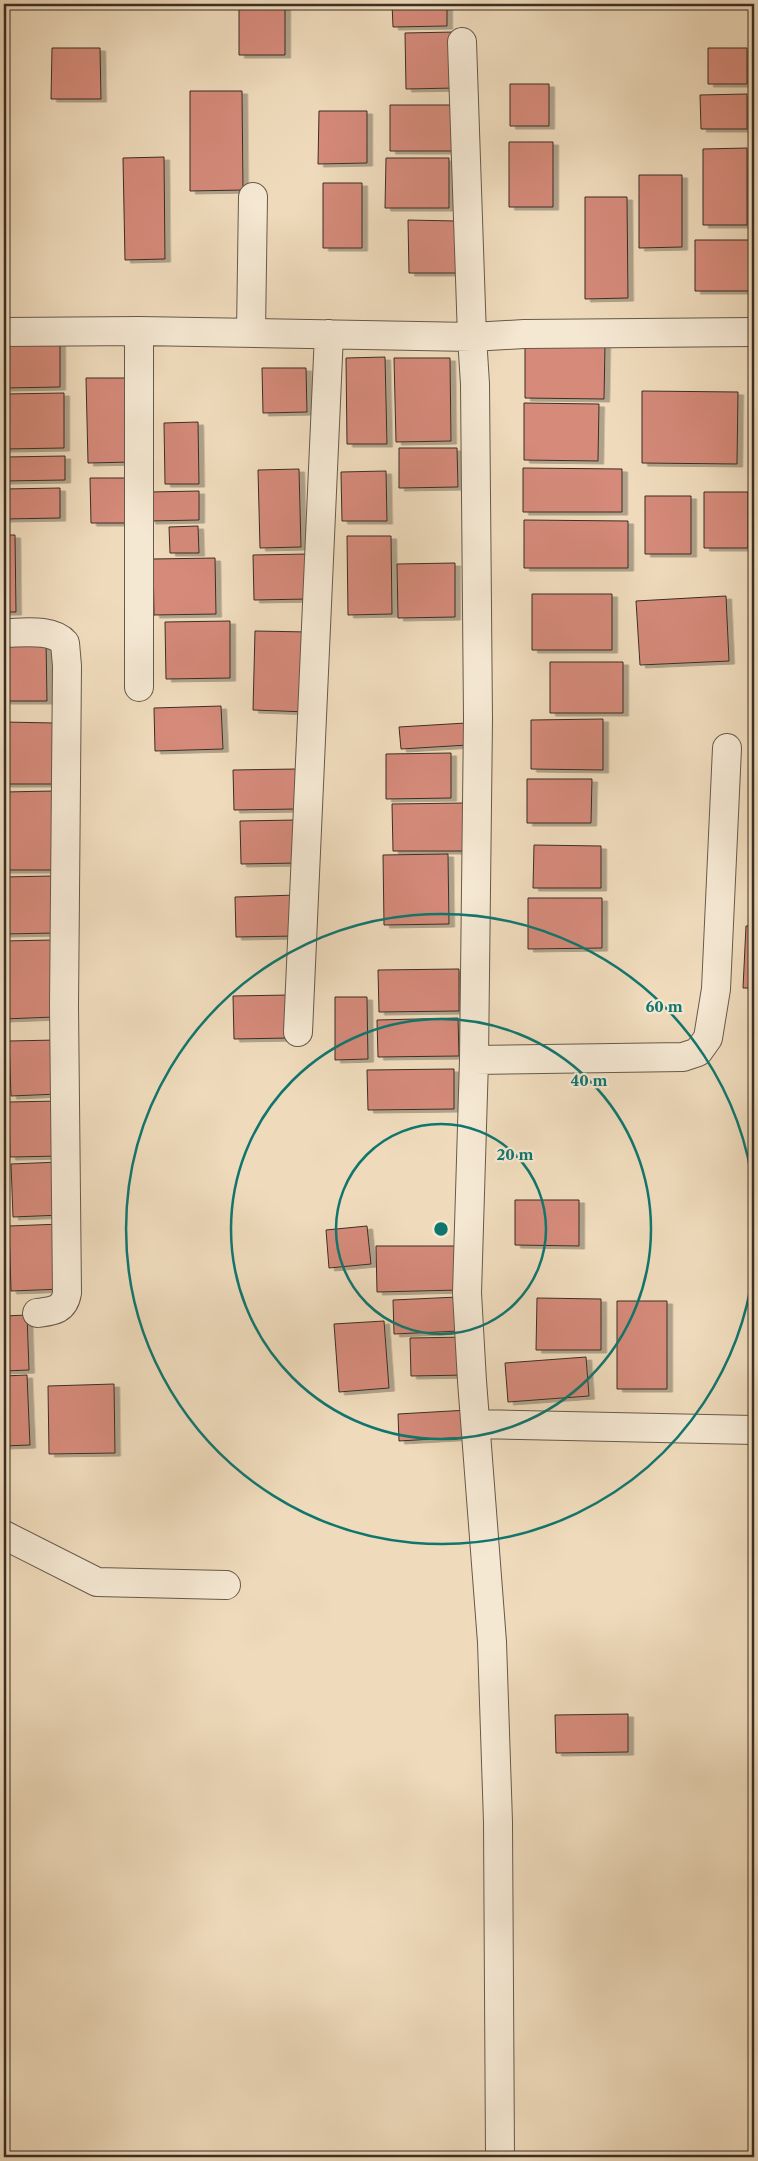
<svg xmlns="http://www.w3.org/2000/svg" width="758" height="2161" font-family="'Libre Caslon Text',serif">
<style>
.building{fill:#d58a7a;stroke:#3a2f24;filter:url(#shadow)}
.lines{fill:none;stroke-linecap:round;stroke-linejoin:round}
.minor-casing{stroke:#675a4a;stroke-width:30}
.minor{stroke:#f5e8d3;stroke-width:28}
.ring{fill:none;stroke:#0f766e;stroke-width:2.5}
.centre{fill:#0f766e;stroke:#f5e8d3;stroke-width:2.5}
.ring-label{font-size:15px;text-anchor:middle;font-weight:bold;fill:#0f766e;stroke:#f5e8d3;stroke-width:4.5;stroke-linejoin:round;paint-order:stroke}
</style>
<defs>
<filter id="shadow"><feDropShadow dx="5.5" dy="3" stdDeviation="0" flood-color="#0004"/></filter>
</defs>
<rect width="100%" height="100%" fill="#efdbbc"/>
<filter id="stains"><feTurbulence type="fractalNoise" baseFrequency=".004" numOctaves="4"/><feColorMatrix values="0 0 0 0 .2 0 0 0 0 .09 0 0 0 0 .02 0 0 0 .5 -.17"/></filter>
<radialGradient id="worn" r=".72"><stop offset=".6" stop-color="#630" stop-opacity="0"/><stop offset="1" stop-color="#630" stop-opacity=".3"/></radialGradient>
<path class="building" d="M239 4H285V55H239Z
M392 4H447V26L393 27Z
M455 32 456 88 406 89 405 33Z
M52 48H100L101 99H51Z
M708 48H747V84H708Z
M510 84H549V126H510Z
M190 91H242L243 190 190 191Z
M747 94V129H701L700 95Z
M390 105H455V151H390Z
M319 111H367V163L318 164Z
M509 142H553V207H509Z
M747 148V225H703V149Z
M164 157 165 259 125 260 123 158Z
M386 158H449V208H385Z
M639 175H682V247L639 248Z
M323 183H362V248H323Z
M585 197H627L628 298 585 299Z
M408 220 456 221V273H409Z
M695 240H749V291H695Z
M4 343H60V387L4 388Z
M525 345H605L604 399 525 398Z
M385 357 387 444H347L346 358Z
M394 358H450L451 441 396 442Z
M262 368H306L307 412 263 413Z
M86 378H130L132 462 88 463Z
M750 388H754V462H750Z
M642 391 738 392 737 464 642 463Z
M64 393V448L4 449V394Z
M524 403 599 404 598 461 524 460Z
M198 422 199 484H165L164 423Z
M399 448H457L458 487 399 488Z
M65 456V480L4 481V457Z
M523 468 622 469V512H523Z
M299 469 301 547 260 548 258 470Z
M386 471 387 521H342L341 472Z
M90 478H132V523H91Z
M60 488V518L4 519V489Z
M199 491V520L150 521V492Z
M704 492H748V548H704Z
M645 496H691V554H645Z
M524 520 628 521V568H524Z
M198 526 199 553H170L169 527Z
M4 535H15L16 612H4Z
M347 536H391L392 614 348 615Z
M308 554 309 599 254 600 253 555Z
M215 558 216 614 154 615 153 559Z
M455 563V617L398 618 397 564Z
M532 594H612V650H532Z
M726 596 729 661 640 665 636 601Z
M230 621V678L166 679 165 622Z
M255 631 309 632 308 712 253 710Z
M46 639 47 701H4V640Z
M550 662H623V713H550Z
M750 697H754V749H751Z
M221 706 223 749 155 751 154 708Z
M603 719V770L531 769V720Z
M4 722 54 723 53 784H4Z
M466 723 468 745 401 749 399 727Z
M451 753V798L386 799V754Z
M296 769 297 809 234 810 233 770Z
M527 779H592L591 823H527Z
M54 791 55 870H4V792Z
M464 803V851H393L392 804Z
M297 820 298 863 241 864 240 821Z
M534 845 601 846V888H533Z
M752 850H754V920H750Z
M448 854 449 924 384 925 383 855Z
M53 876 54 933 4 934V877Z
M296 895 297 936 236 937 235 897Z
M528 898H602V948L528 949Z
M746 926H754V988H743Z
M53 940 54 1017 4 1019V941Z
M459 969V1011L379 1012 378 970Z
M289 995 290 1038 234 1039 233 996Z
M335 997H367L368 1059 335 1060Z
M458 1018 459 1056 378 1057 377 1020Z
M57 1040 58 1094 11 1096 9 1041Z
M454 1069V1109L368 1110 367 1070Z
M59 1101 60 1156 10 1157 9 1102Z
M60 1162 61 1215 13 1217 11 1164Z
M515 1200H579V1246L515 1245Z
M61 1224 63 1289 11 1291 9 1226Z
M367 1226 371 1264 329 1268 326 1230Z
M376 1246H458L459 1290 377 1292Z
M458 1297 459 1331 394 1334 393 1300Z
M537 1298 601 1299V1350H536Z
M617 1301H667V1389H617Z
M27 1315 29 1370 4 1371V1316Z
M384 1321 389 1388 339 1392 334 1324Z
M467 1337V1375L411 1376 410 1338Z
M586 1357 589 1396 508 1402 505 1363Z
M27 1375 30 1445 4 1446V1376Z
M114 1384 115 1453 49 1454 48 1386Z
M468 1410 469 1437 399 1441 398 1414Z
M628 1714V1752L556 1753 555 1715Z"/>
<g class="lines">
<defs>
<path id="minor" d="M4 332 139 331 472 337 462 42
M251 332 253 197
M4 633C22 633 52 628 65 643L67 666 64 1006 67 1293C64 1311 52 1311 37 1313
M139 687V331
M298 1032 329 334
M474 1060 683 1057 698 1052 708 1038 716 989 727 748
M477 1424 754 1430
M4 1535 97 1582 226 1585
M500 2157 498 1822 492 1642 472 1381 467 1293 474 1060 478 719 475 384 472 337 524 334 754 332"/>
</defs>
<use href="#minor" class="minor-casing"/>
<use href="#minor" class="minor"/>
</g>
<g class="ring">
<circle cx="441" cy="1229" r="105"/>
<circle cx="441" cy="1229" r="210"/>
<path d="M754 1265A315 315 0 1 1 754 1193"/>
</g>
<circle cx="441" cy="1229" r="8" class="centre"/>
<g class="ring-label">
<text x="664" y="1012">60 m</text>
<text x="589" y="1086">40 m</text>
<text x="515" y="1160">20 m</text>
</g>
<rect width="758" height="2161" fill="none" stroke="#efdbbc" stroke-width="20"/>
<rect x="5" y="5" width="748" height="2151" fill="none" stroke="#3a2f24" stroke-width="2.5"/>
<rect x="10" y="10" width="738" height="2141" fill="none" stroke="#3a2f24"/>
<rect width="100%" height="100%" filter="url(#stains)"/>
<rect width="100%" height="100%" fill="url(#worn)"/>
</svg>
